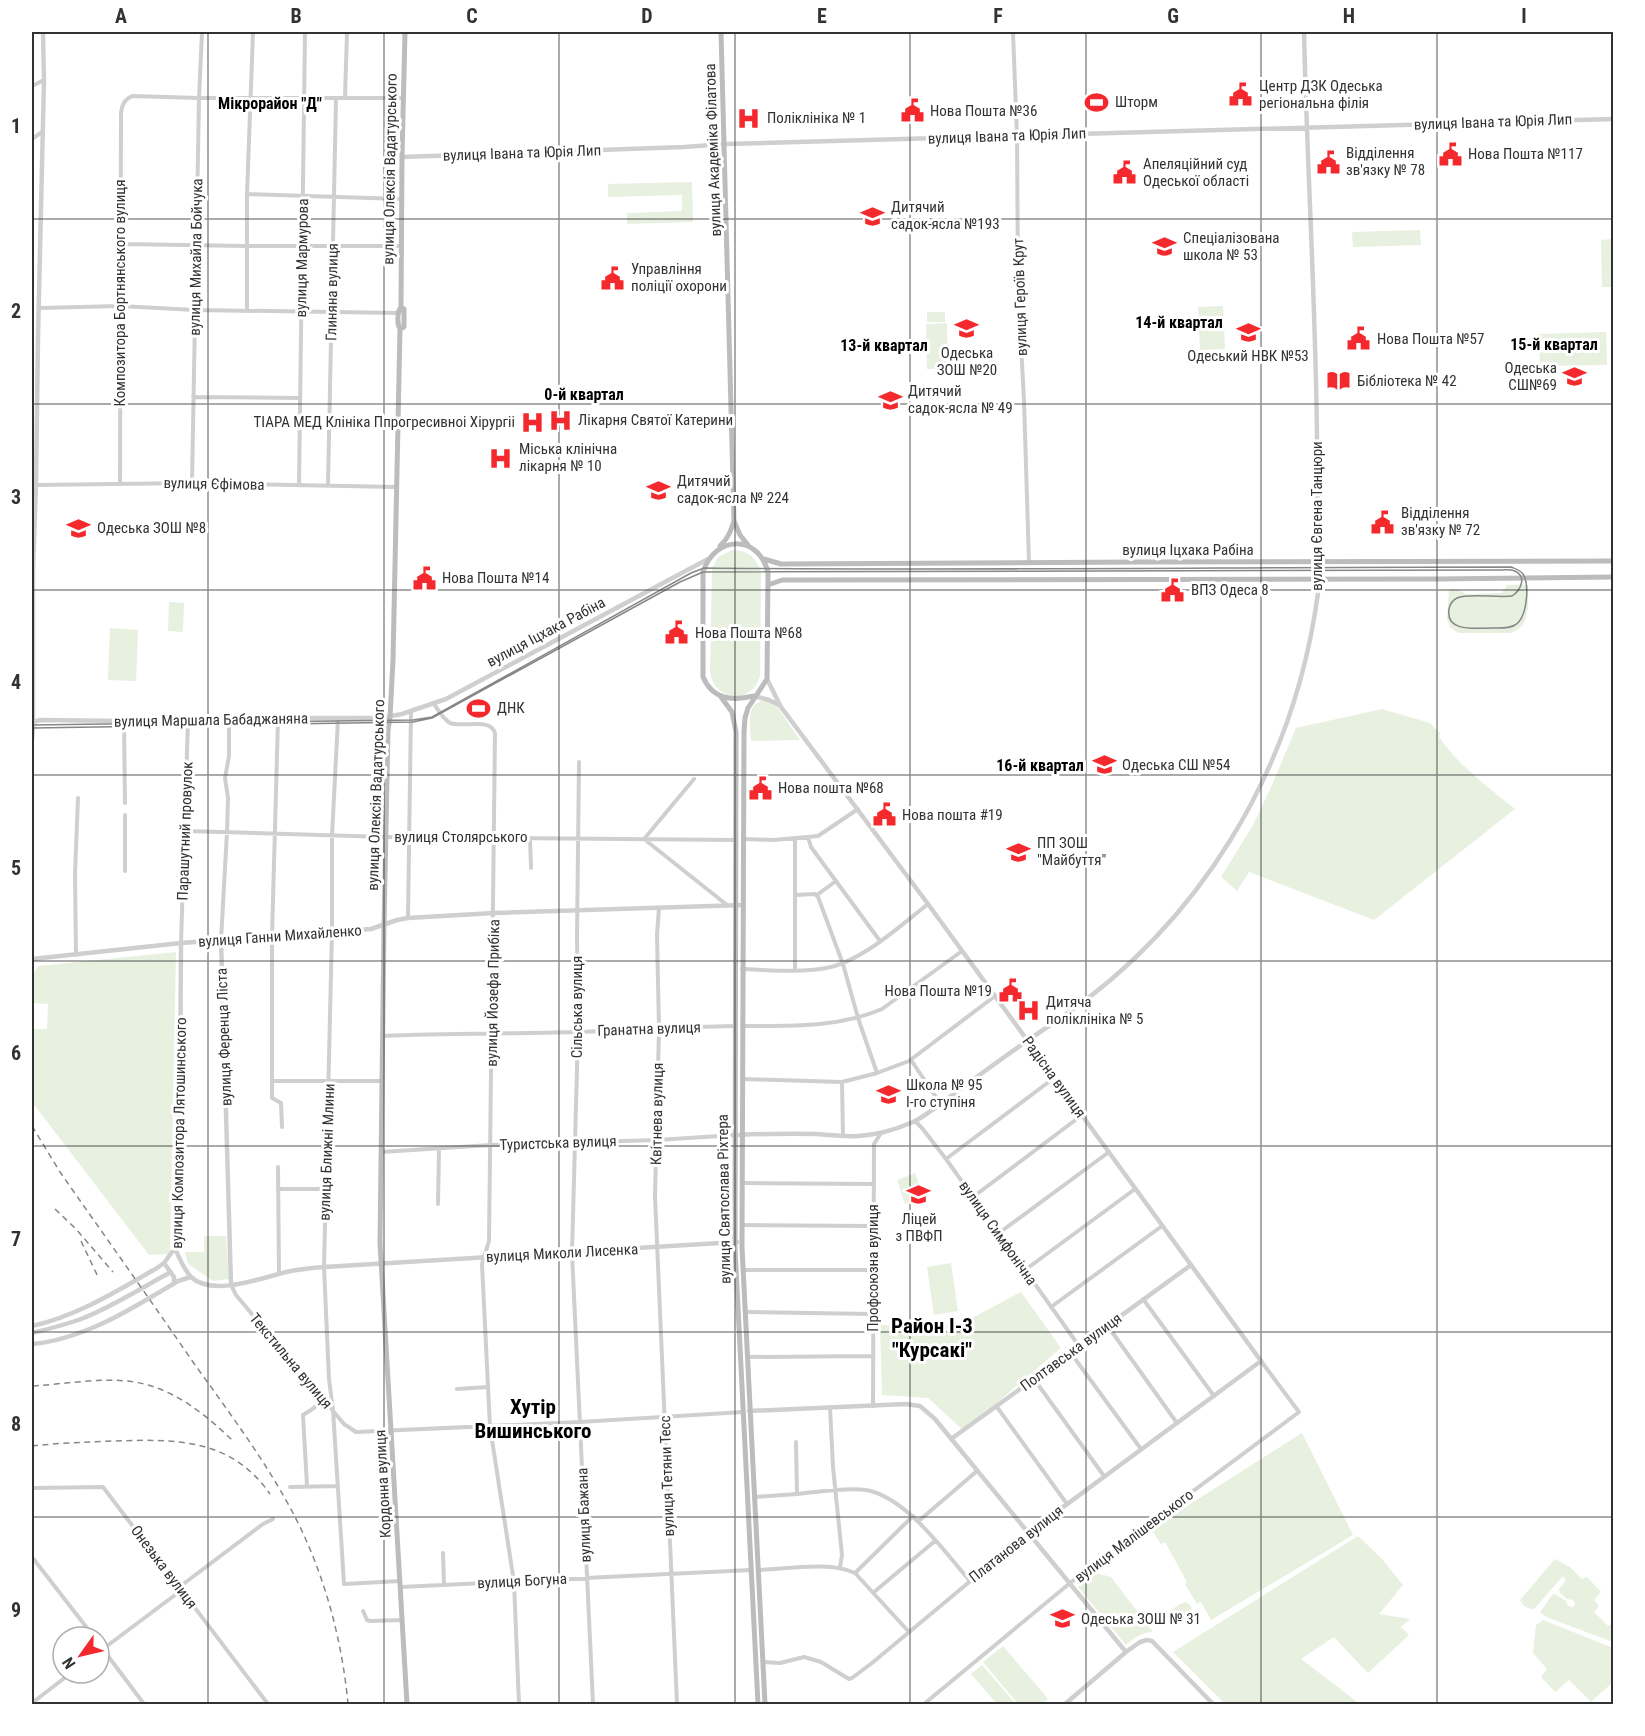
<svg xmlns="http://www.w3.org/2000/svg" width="1645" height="1736" font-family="'Roboto Condensed',sans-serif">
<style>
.green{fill:#e8f0e0}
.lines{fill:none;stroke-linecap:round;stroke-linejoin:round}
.minor{stroke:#cfcfcf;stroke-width:4}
.tertiary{stroke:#cfcfcf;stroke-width:4.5}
.secondary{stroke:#bcbcbc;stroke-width:5}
.tram{stroke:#878787;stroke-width:1.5}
.rail{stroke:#878787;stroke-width:1.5;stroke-dasharray:6 4.5;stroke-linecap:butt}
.grid{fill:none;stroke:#323232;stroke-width:1.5;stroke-opacity:0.55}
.labels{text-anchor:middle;stroke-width:6;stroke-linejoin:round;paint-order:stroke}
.poi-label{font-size:15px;fill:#323232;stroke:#fff;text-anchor:start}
.street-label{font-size:15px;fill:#323232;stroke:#fff}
.neighbourhood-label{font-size:16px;font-weight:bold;fill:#000;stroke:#fff}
.district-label{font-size:21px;font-weight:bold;fill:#000;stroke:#fff}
.neatline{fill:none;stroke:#323232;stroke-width:2}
.grid-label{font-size:20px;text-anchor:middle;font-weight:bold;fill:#323232}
</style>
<rect width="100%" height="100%" fill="#fff"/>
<path class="green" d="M692 182 693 222 627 224V213L682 211V195L608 197V184Z
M1420 230 1421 245 1353 247 1352 232Z
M1613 239V287H1602L1601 240Z
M1223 306 1225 349 1200 350 1198 307Z
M927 312H945V322H927Z
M947 323 948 369H927L926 324Z
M1606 332 1607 365 1540 366 1539 334Z
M732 550C747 550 757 557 761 572L760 676C752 705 715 702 710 672L712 568 718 557Z
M1507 585H1528C1528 603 1531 628 1510 633H1459L1455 631 1450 627 1447 619 1449 589H1457L1466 594 1502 593Z
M169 602 184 603 183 632 168 631Z
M110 628 138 630 136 681 108 680Z
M765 700 776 705 800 740 751 741C750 725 745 703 765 700Z
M1382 709 1430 723 1440 733 1439 737C1459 766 1488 787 1515 809L1374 920 1249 872 1237 891 1221 877 1253 825 1271 787 1296 728Z
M176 952 170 1254 149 1255 32 1102V1029H47L48 1004 32 1003 33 975 38 966Z
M915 1173 924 1198 905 1204 897 1180Z
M204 1236H226L229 1279 213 1281 188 1264 185 1252H204Z
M951 1263 958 1311 934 1315 927 1267Z
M1021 1292 1061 1348 964 1431 928 1398 882 1395 880 1325 961 1324Z
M1302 1433 1353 1535 1211 1620 1201 1602 1197 1604 1185 1584 1187 1582 1165 1542 1161 1544 1151 1529Z
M1358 1536 1382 1559 1403 1585 1379 1614 1410 1619 1401 1627 1409 1635 1368 1673 1345 1649 1334 1637 1301 1659 1360 1704H1225L1173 1652Z
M1555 1559 1570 1567 1582 1579 1586 1577 1588 1578 1601 1592 1594 1600 1599 1606 1594 1612 1608 1626 1611 1624 1613 1626V1642L1546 1617 1540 1612 1552 1595 1555 1594 1566 1601 1568 1606 1573 1607 1575 1604 1573 1600 1567 1599 1560 1593 1559 1589 1566 1580 1563 1576 1534 1609C1527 1609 1523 1606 1520 1600Z
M1096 1573 1111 1577 1153 1632C1142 1632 1134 1638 1126 1645L1078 1587Z
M1186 1602 1191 1606 1192 1612 1189 1617 1177 1625 1168 1612 1180 1604Z
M1543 1620 1613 1648V1682L1591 1702 1569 1680 1555 1692 1541 1677 1547 1669 1533 1653 1536 1625Z
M1003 1646 1048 1699 1042 1704H1018L983 1662Z
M982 1665 1016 1704H997L971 1674Z"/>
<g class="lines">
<path class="minor" d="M1013 32 1017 136 1018 286 1024 401 1029 563
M32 86 44 80
M345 98 347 32
M32 139 42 132
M247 194 401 199
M121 244 247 246H401
M39 308 120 306 195 310 399 313
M247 311V194L253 32
M193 397 300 398
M120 483 121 113C122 105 124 100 132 96L199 98H403
M192 483 199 98 202 32
M299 485 305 32
M328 485 336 98
M32 487 36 485 192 483 397 487
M434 704C439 711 443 719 450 723 464 728 490 717 495 733L489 1241 482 1264 490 1427 514 1582 519 1704
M278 719 272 936V1098L281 1103 282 1127
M338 719 332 836V931L324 1267 329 1379 333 1410 344 1584 400 1581
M124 721 125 803
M579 762 577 937 578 1032 572 1253 593 1704
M694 779 644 839 727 905
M185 831 386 837 736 840
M808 837 811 847 880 941
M530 838 531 868
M795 838V970
M743 839 774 840 818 836 858 809
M125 871V815
M795 895 815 894 818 897 843 964 858 1018 877 1073
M817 895 836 881
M659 908 657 935 659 1028 655 1196 677 1704
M408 918 411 712
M221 940 227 832 228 798 225 778 229 756V718
M181 943 188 720
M76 955 75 874 78 798
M742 969C770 970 799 973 826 968 861 962 900 926 928 904
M742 1026C790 1026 837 1028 882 1009L962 951
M383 1036C447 1033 511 1034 575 1032 629 1030 682 1027 735 1026
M911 1060 940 1103
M742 1079 842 1082 877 1073 909 1061 995 996
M272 1081H382
M842 1082 843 1136
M915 1121 922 1128 946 1159 1079 1346
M381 1152 491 1145 657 1140 735 1135
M946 1159 1054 1078
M278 1167 279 1274
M742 1183 874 1184
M279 1189H325
M973 1197 1082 1115
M438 1204 439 1149
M742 1225 873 1226
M999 1233 1109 1152
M743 1270H873
M1025 1270 1135 1189
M231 1285 236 1295 344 1424 356 1432 580 1422 743 1412
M1143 1299 1214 1396
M1051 1307 1162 1226
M745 1312 873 1314
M1107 1325 1177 1423
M1070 1352 1141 1449
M747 1357 873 1356
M1034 1379 1104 1476
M457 1389 488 1387
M873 1406 874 1144 881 1133
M997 1407 1067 1504
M830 1408 833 1467 842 1555 840 1567
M796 1442 797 1494C818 1492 846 1487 866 1490 906 1497 944 1551 969 1580
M307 1486 303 1415 314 1408 322 1398
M290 1487 338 1486
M32 1488 103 1487 268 1704
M754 1497 797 1494
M917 1521 921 1519 977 1471
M443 1553 444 1585
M32 1557 94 1637
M758 1570C786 1569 831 1561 855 1573L909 1632
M855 1573 913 1516
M401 1587 751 1570
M874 1592 935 1541
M363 1611 367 1620 370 1621 402 1620
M99 1644 144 1704
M99 1652 175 1595 182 1585 263 1524 273 1519
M763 1662 780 1663 804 1657 821 1662 849 1679 852 1678 872 1663 1028 1533
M32 1703 71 1673
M924 1704 1070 1583 1299 1412 1261 1361"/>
<path class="tertiary" d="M402 157 684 147 725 144 1614 119
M767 679 781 707 928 904 1261 1361 1028 1533
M754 696 769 700 779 705
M33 722 40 720 124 721 229 718H380L402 714 446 699 708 559
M32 740 33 728V570L36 485 38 337 44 80 43 32
M221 940 231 1285
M181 943 180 1104 175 1248C179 1258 184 1269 191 1277 212 1297 262 1278 286 1272 299 1269 311 1268 324 1267L737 1242
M32 959 181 943 371 929 397 920 408 918 494 913 743 905
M735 1135C762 1134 788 1133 815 1134 829 1135 844 1137 858 1136 876 1135 897 1129 913 1122 928 1115 942 1102 955 1093 986 1070 1017 1047 1049 1026 1199 928 1294 771 1318 593 1322 567 1319 541 1318 514 1317 490 1317 466 1317 442 1316 305 1307 168 1304 32
M164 1263 174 1277V1283
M32 1326C77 1316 117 1291 157 1268L164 1263 175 1248
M32 1333C48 1329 65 1325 81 1319 112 1307 141 1288 171 1272
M32 1344C85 1339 133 1308 178 1281L191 1277
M749 1411 906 1404 920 1406 935 1419 1126 1652
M951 1439 1191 1265
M1065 1704 1126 1652 1140 1642 1147 1640 1152 1641 1213 1704"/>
<path class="secondary" d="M405 32 402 157 401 307C397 312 397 324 400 329L393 660 390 717 388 730 384 926 380 1243 407 1704
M400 329 404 327V309L401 307
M734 521 740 535 748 545
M720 546C728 539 731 530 734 521L721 32
M764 559 781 564 1139 562 1614 561
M768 585 782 580 1436 579 1614 577
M754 696C732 701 713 700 703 677V572C715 535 758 534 768 572L767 679 748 708 745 718 744 732 742 1247 765 1704
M721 697 732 712 736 732 735 1248 758 1704"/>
<path class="tram" d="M32 725 413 720 432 717 691 573 704 568C973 571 1242 567 1511 567 1516 569 1520 570 1523 574 1530 586 1527 618 1515 625 1508 629 1499 628 1492 628 1477 628 1445 633 1449 609 1450 604 1453 600 1457 598 1468 593 1499 598 1512 596 1521 590 1527 577 1515 571 1510 569 1504 570 1499 570L703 572 680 582 432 718 413 722 32 728"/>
<path class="rail" d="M32 1126 60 1172C104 1235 149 1298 193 1362 228 1411 265 1460 293 1513 324 1572 342 1639 348 1704
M55 1209 76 1229 113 1272
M81 1241 99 1279
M33 1386C64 1384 104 1377 134 1382 173 1388 205 1414 232 1440
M32 1446C59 1443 86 1442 114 1441 176 1439 231 1438 270 1494"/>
</g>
<path class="grid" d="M208 32V1704M384 32V1704M559 32V1704M735 32V1704M910 32V1704M1086 32V1704M1261 32V1704M1437 32V1704M32 219H1614M32 404H1614M32 590H1614M32 775H1614M32 961H1614M32 1146H1614M32 1332H1614M32 1517H1614"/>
<defs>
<symbol id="civic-bare" viewBox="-9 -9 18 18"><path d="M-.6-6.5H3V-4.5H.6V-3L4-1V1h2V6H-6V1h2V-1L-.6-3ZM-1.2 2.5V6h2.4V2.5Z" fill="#f4292d" stroke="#fff" stroke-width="2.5" paint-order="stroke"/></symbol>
<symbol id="stadium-bare" viewBox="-9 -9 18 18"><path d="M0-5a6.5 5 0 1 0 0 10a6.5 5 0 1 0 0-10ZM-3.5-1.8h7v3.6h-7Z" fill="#f4292d" stroke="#fff" stroke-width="2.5" paint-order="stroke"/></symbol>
<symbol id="hospital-bare" viewBox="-9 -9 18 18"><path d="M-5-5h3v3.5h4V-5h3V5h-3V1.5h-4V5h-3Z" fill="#f4292d" stroke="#fff" stroke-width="2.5" paint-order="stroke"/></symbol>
<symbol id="school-bare" viewBox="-9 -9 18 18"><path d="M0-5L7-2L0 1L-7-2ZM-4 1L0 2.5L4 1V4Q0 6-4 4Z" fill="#f4292d" stroke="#fff" stroke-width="2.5" paint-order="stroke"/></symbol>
<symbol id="library-bare" viewBox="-9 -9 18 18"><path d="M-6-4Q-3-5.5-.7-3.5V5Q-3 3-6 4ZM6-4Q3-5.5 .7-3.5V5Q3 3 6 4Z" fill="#f4292d" stroke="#fff" stroke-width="2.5" paint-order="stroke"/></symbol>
</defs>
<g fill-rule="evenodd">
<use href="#civic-bare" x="1224" y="78" width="33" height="33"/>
<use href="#stadium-bare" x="1080" y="86" width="33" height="33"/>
<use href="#civic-bare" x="896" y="94" width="33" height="33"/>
<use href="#hospital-bare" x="732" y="102" width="33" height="33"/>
<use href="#civic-bare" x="1434" y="138" width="33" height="33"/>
<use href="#civic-bare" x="1312" y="146" width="33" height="33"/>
<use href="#civic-bare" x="1108" y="156" width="33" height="33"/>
<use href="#school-bare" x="856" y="200" width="33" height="33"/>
<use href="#school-bare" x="1148" y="230" width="33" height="33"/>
<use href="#civic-bare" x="596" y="262" width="33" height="33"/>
<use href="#school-bare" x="950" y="312" width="33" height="33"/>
<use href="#school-bare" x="1232" y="316" width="33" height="33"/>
<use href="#civic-bare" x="1342" y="322" width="33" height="33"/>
<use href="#school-bare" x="1558" y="360" width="33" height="33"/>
<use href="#library-bare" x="1322" y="364" width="33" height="33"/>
<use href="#school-bare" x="874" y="384" width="33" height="33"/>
<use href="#hospital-bare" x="544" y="404" width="33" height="33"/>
<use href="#hospital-bare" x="516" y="406" width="33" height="33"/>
<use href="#hospital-bare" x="484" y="442" width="33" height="33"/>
<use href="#school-bare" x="642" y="474" width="33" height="33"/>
<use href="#civic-bare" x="1366" y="506" width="33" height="33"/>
<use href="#school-bare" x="62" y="512" width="33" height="33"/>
<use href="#civic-bare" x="408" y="562" width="33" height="33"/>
<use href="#civic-bare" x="1156" y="574" width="33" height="33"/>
<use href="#civic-bare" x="660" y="616" width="33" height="33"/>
<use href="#stadium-bare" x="462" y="692" width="33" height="33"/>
<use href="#school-bare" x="1088" y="748" width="33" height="33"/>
<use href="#civic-bare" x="744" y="772" width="33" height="33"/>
<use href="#civic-bare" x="868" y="798" width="33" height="33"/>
<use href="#school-bare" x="1002" y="836" width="33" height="33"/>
<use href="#civic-bare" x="994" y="974" width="33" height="33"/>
<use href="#hospital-bare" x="1012" y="994" width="33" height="33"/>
<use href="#school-bare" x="872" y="1078" width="33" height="33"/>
<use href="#school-bare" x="902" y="1178" width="33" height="33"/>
<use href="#school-bare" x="1046" y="1602" width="33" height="33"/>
</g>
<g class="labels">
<g class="poi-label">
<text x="1259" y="91">Центр ДЗК Одеська<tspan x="1259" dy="17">регіональна філія</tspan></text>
<text x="1115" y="107">Шторм</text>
<text x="930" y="116">Нова Пошта №36</text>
<text x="767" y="123">Поліклініка № 1</text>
<text x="1346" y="158">Відділення<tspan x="1346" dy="17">зв'язку № 78</tspan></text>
<text x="1468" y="159">Нова Пошта №117</text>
<text x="1143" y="169">Апеляційний суд<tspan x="1143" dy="17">Одеської області</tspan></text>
<text x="891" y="212">Дитячий<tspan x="891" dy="17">садок-ясла №193</tspan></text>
<text x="1183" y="243">Спеціалізована<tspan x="1183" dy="17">школа № 53</tspan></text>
<text x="631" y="274">Управління<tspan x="631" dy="17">поліції охорони</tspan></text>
<text x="1377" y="344">Нова Пошта №57</text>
<text x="967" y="358" text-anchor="middle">Одеська<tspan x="967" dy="17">ЗОШ №20</tspan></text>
<text x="1248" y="361" text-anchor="middle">Одеський НВК №53</text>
<text x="1557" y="373" text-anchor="end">Одеська<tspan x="1557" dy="17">СШ№69</tspan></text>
<text x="1357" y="386">Бібліотека № 42</text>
<text x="908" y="396">Дитячий<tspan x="908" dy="17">садок-ясла № 49</tspan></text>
<text x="578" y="425">Лікарня Святої Катерини</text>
<text x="515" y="427" text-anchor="end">ТІАРА МЕД Клініка Ппрогресивноі Хірургіі</text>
<text x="519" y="454">Міська клінічна<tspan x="519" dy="17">лікарня № 10</tspan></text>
<text x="677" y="486">Дитячий<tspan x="677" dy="17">садок-ясла № 224</tspan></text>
<text x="1401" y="518">Відділення<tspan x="1401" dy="17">зв'язку № 72</tspan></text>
<text x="97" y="533">Одеська ЗОШ №8</text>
<text x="442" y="583">Нова Пошта №14</text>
<text x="1191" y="595">ВПЗ Одеса 8</text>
<text x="695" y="638">Нова Пошта №68</text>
<text x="497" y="713">ДНК</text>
<text x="1122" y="770">Одеська СШ №54</text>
<text x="778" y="793">Нова пошта №68</text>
<text x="902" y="820">Нова пошта #19</text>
<text x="1037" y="848">ПП ЗОШ<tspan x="1037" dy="17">"Майбуття"</tspan></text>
<text x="992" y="996" text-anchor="end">Нова Пошта №19</text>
<text x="1046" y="1007">Дитяча<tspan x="1046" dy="17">поліклініка № 5</tspan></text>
<text x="906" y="1090">Школа № 95<tspan x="906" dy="17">І-го ступіня</tspan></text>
<text x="919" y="1224" text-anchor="middle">Ліцей<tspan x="919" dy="17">з ПВФП</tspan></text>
<text x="1081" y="1624">Одеська ЗОШ № 31</text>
</g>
<g class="street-label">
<text transform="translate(1493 122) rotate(-2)" y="5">вулиця Івана та Юрія Лип</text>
<text transform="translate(1007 136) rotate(-2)" y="5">вулиця Івана та Юрія Лип</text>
<text transform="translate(713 150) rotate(-92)" y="5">вулиця Академіка Філатова</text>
<text transform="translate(522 153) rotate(-2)" y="5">вулиця Івана та Юрія Лип</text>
<text transform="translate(390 169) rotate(-89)" y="5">вулиця Олексія Вадатурського</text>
<text transform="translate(196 257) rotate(-89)" y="5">вулиця Михайла Бойчука</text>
<text transform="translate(302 258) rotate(-89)" y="5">вулиця Мармурова</text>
<text transform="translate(332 292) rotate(-89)" y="5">Глиняна вулиця</text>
<text transform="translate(120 293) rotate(-90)" y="5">Композитора Бортнянського вулиця</text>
<text transform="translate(1020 297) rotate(-92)" y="5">вулиця Героїв Крут</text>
<text transform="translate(214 484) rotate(1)" y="5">вулиця Єфімова</text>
<text transform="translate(1317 516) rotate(-90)" y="5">вулиця Євгена Танцюри</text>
<text x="1188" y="555">вулиця Іцхака Рабіна</text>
<text transform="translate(546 632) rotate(-28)" y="5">вулиця Іцхака Рабіна</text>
<text transform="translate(211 720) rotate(-1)" y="5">вулиця Маршала Бабаджаняна</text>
<text transform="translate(376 795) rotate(-88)" y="5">вулиця Олексія Вадатурського</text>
<text transform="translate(185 831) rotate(-88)" y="5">Парашутний провулок</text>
<text x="461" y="842">вулиця Столярського</text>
<text transform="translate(280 936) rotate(-4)" y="5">вулиця Ганни Михайленко</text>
<text transform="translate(493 993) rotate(-89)" y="5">вулиця Йозефа Прибіка</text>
<text transform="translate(577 1007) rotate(-90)" y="5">Сільська вулиця</text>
<text transform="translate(649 1029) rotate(-2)" y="5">Гранатна вулиця</text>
<text transform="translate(224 1037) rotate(-92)" y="5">вулиця Ференца Ліста</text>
<text transform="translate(1054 1077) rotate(54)" y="5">Радісна вулиця</text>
<text transform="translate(657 1114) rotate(-89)" y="5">Квітнева вулиця</text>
<text transform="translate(179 1133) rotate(-89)" y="5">вулиця Композитора Лятошинського</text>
<text transform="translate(558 1143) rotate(-2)" y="5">Туристська вулиця</text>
<text transform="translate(327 1152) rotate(-88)" y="5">вулиця Ближні Млини</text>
<text transform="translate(724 1199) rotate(-91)" y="5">вулиця Святослава Ріхтера</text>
<text transform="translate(998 1233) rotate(55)" y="5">вулиця Симфонічна</text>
<text transform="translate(562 1253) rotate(-3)" y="5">вулиця Миколи Лисенка</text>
<text transform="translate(873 1268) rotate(-90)" y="5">Профсоюзна вулиця</text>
<text transform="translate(1071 1352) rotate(-36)" y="5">Полтавська вулиця</text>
<text transform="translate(291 1361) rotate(50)" y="5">Текстильна вулиця</text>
<text transform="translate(667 1476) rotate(-92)" y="5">вулиця Тетяни Тесс</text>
<text transform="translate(383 1484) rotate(-93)" y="5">Кордонна вулиця</text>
<text transform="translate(584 1515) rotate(-92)" y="5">вулиця Бажана</text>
<text transform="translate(1134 1536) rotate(-37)" y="5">вулиця Малішевського</text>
<text transform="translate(1016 1544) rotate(-38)" y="5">Платанова вулиця</text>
<text transform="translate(164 1567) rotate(53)" y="5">Онезька вулиця</text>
<text transform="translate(522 1581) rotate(-3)" y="5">вулиця Богуна</text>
</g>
<g class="neighbourhood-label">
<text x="270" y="109">Мікрорайон "Д"</text>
<text x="1179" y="328">14-й квартал</text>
<text x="1554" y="350">15-й квартал</text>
<text x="884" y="351">13-й квартал</text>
<text x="584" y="400">0-й квартал</text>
<text x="1040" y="771">16-й квартал</text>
</g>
<g class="district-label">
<text x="932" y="1333">Район І-3<tspan x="932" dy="24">"Курсакі"</tspan></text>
<text x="533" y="1414">Хутір<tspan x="533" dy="24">Вишинського</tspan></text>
</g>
</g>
<rect width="1645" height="1736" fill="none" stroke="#ffffff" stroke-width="66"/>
<g transform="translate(81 1655) rotate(236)"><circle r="28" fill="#ffffff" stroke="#adadad" stroke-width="1.5"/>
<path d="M0-4.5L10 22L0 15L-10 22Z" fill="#f4292d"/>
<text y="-9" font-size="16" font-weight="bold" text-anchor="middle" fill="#323232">N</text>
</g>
<rect x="33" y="33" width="1579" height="1670" class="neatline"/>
<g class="grid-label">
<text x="121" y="23">A</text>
<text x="296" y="23">B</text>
<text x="472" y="23">C</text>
<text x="647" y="23">D</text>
<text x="822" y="23">E</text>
<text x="998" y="23">F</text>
<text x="1173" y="23">G</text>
<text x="1349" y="23">H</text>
<text x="1524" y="23">I</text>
<text x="16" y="133">1</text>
<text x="16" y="318">2</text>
<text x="16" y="504">3</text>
<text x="16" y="689">4</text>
<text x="16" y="875">5</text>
<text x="16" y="1060">6</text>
<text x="16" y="1246">7</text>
<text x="16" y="1431">8</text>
<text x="16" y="1617">9</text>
</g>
</svg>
